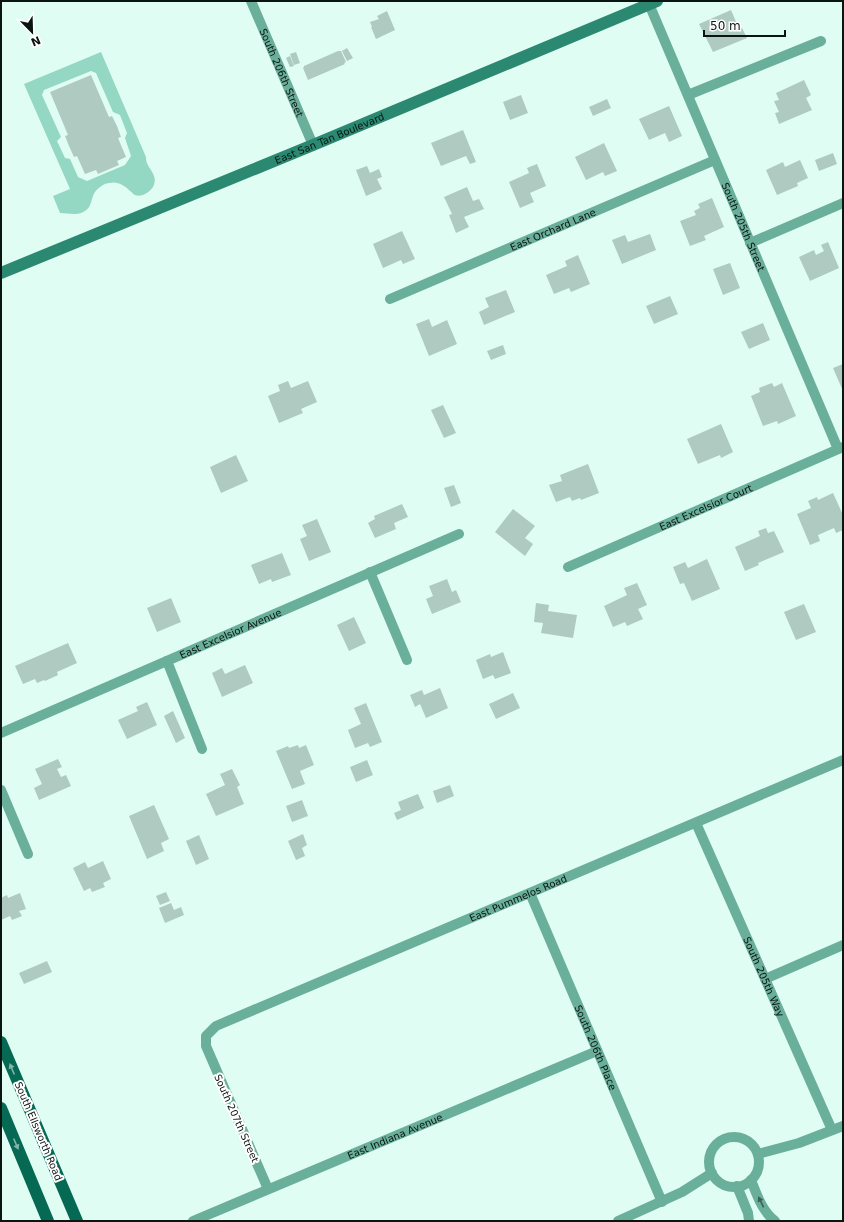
<svg xmlns="http://www.w3.org/2000/svg" width="844" height="1222" font-family="'DejaVu Sans',sans-serif">
<style>
.green{fill:#94d7c2;fill-rule:evenodd}
.building{fill:#afcac1}
.lines{fill:none;stroke-linecap:round;stroke-linejoin:round}
.street{stroke:#6aaf9a;stroke-width:10}
.secondary{stroke:#2b8871;stroke-width:12}
.primary{stroke:#056954;stroke-width:12}
.oneway{fill:#82b4aa}
.oneway2{fill:#3a6256}
.labels{text-anchor:middle;stroke-width:4;stroke-linejoin:round;paint-order:stroke}
.street-label{font-size:10px;fill:#0a1411;stroke:#fff}
</style>
<rect width="100%" height="100%" fill="#e0fdf3"/>
<path class="green" d="M101 52 146 157C145 168 160 174 153 187 150 192 141 198 135 195 134 195 131 191 130 191 124 185 118 181 109 183 102 184 95 190 93 196 90 204 91 209 81 213 75 215 67 213 60 213L53 196 70 189 24 84ZM91 71 96 73 113 112 120 115 127 133 125 138 131 156 125 165 87 181 78 177 70 159 65 158 57 141 61 137 42 95 44 90Z"/>
<path class="building" d="M731 10 739 29 742 28 747 38 713 52 699 24Z
M387 11 395 30 376 39 371 27H372L370 22 379 19 377 16Z
M347 48 353 58 347 61 342 51Z
M338 51H341L346 62 344 63 345 64 308 80 303 68 304 67V66Z
M296 52 300 63 294 65 290 54Z
M290 56 294 66 290 67 286 58Z
M91 75 109 117 112 116 117 126 121 137 118 138 126 157 117 161 119 165 98 174 96 170 85 174 77 156 74 157 69 146 65 136 68 135 50 92Z
M804 80 811 95 806 98 812 110 779 124 775 113 779 112 774 101 779 100 776 93Z
M521 95 528 113 510 120 503 102Z
M607 99 611 108 593 116 589 107Z
M669 106 682 136 669 142 665 133 649 140 639 119Z
M463 130 476 162 470 164 466 156 441 166 431 143Z
M604 143 617 171 605 176 603 172 586 180 575 157Z
M833 153 837 164 819 171 815 160Z
M800 160 808 178 797 183 798 186 777 195 766 170 783 162 785 167Z
M537 164 546 186 530 193 534 202 520 208 509 182 529 173 527 168Z
M367 166 370 173 379 169 382 177 377 179 382 189 366 196 356 170Z
M467 187 473 201 479 199 484 209 464 217 469 227 456 233 449 215 452 214 444 197Z
M712 198 724 227 704 236 706 240 690 246 680 221 696 215 694 211 700 208 698 204Z
M402 231 415 259 403 264 401 260 383 268 373 244Z
M650 234 656 250 622 264 612 240 625 235 628 242Z
M828 242 839 268 810 281 799 257 814 250 816 255 824 251 821 245Z
M578 255 590 284 571 292 569 288 554 294 546 275 567 266 565 261Z
M730 263 740 288 723 295 713 269Z
M506 290 515 312 484 325 479 312 489 307 485 298Z
M670 296 678 314 654 324 646 306Z
M429 319 432 327 447 320 457 344 429 356 416 324Z
M763 323 770 340 749 349 741 332Z
M503 345 506 354 491 360 487 351Z
M843 364V391L833 368Z
M288 381 291 388 308 381 317 402 301 409 303 413 279 423 268 396 280 391 278 385Z
M772 383 774 387 782 383 796 416 778 424 777 421 763 426 751 396 760 392 759 388Z
M443 405 456 433 444 438 431 410Z
M721 424 733 452 721 458 720 455 698 464 687 439Z
M236 455 248 481 221 493 210 467Z
M588 464 599 493 581 500 580 498 572 501 570 497 556 502 549 485 562 481 560 475Z
M454 485 461 503 451 507 444 488Z
M833 493 843 515V530L836 533 834 528 818 535 820 541 810 545 797 514 811 508 808 501 817 497 818 500Z
M402 504 408 517 394 523 396 529 375 538 368 523 375 519 374 516Z
M513 509 535 526 525 538 533 544 525 556 495 532Z
M317 519 331 552 309 561 300 539 307 536 302 525Z
M766 528 768 533 774 531 784 552 758 563 759 565 745 571 735 547 760 536 758 531Z
M282 553 291 575 272 582 271 579 259 584 251 565Z
M707 559 720 589 692 601 684 583 680 584 673 567 685 562 688 568Z
M447 579 452 592 456 590 461 602 432 614 426 599 433 596 429 586Z
M637 583 647 605 638 609 643 619 627 626 625 622 613 627 604 606 627 595 624 588Z
M171 598 181 622 157 632 147 608Z
M536 603 549 605 548 611 577 615 573 638 541 633 543 623 534 622Z
M804 604 816 632 796 640 784 612Z
M354 617 366 643 349 651 337 625Z
M68 643 77 663 57 672 58 675 45 681 44 680 37 683 35 679 23 684 15 666Z
M503 652 511 673 495 679 493 675 483 679 476 660 490 654 491 657Z
M245 665 253 683 222 697 212 673 222 668 225 674Z
M440 688 448 708 426 718 420 704 415 707 410 695 422 690 424 695Z
M513 693 520 708 496 719 489 704Z
M147 702 157 725 127 739 118 720 138 711 136 707Z
M366 703 382 742 370 747 368 743 355 748 348 730 361 724 354 708Z
M173 711 185 738 176 743 164 716Z
M298 745 299 748 306 745 314 765 300 771 305 784 292 789 276 751 288 746 289 748Z
M58 759 62 767 57 769 61 777 66 775 71 786 39 800 34 788 42 784 35 769Z
M367 760 373 775 356 782 350 767Z
M232 769 240 785 237 787 244 804 216 816 206 794 225 785 220 774Z
M450 785 454 796 437 803 433 791Z
M418 794 424 808 397 820 394 813 401 810 398 802Z
M302 800 308 816 292 822 286 806Z
M154 805 169 839 161 843 164 851 147 859 129 816Z
M303 834 307 845 302 848 305 856 296 860 288 841Z
M199 835 209 859 196 865 186 841Z
M103 861 111 879 103 883 105 887 92 892 90 888 84 891 73 868 85 862 88 868Z
M166 892 170 901 160 905 156 896Z
M20 893 26 909 19 911 22 916 12 920 10 916 1 920V898L7 895 8 898Z
M171 903 174 910 181 907 184 915 165 923 159 908Z
M47 961 52 972 24 984 19 973Z"/>
<g class="lines">
<g class="street">
<path id="s1" d="M251 1 313 145"/>
<path id="s2" d="M649 4 838 449"/>
<path d="M688 95 821 41"/>
<path d="M750 243 843 203"/>
<path id="s3" d="M390 299 715 160"/>
<path id="s4" d="M568 567 843 447"/>
<path d="M370 572 407 660"/>
<path d="M167 661 202 749"/>
<path id="s5" d="M1 733 459 534"/>
<path d="M1 790 28 854"/>
<path id="s6" d="M696 823 832 1130"/>
<path id="s7" d="M530 893 662 1202"/>
<path d="M765 979 843 945"/>
<circle cx="734" cy="1162" r="25"/>
<path d="M758 1154 799 1143 843 1126"/>
<path d="M751 1180C757 1195 762 1211 775 1221"/>
<path d="M737 1186 748 1213 749 1221"/>
<path id="s8" d="M268 1189 206 1046V1036L216 1026 843 760"/>
<path id="s9" d="M193 1221 597 1051"/>
<path d="M618 1221 682 1192 712 1173"/>
</g>
<path class="secondary" id="s10" d="M1 273 313 145 657 1"/>
<path class="primary" d="M1 1042 77 1221
M1 1108 48 1221"/>
</g>
<defs><path id="oneway-solid" d="M-6-.8H1V-3.2L6.5 0L1 3.2V.8H-6Z"/></defs>
<g class="oneway">
<use href="#oneway-solid" transform="translate(12 1069) rotate(-113)"/>
<use href="#oneway-solid" transform="translate(16 1144) rotate(67)"/>
</g>
<use class="oneway2" href="#oneway-solid" transform="translate(761 1202) rotate(-116)"/>
<g class="labels">
<g class="street-label">
<text dy="4" stroke="none"><textPath href="#s1" startOffset="78">South 206th Street</textPath></text>
<text dy="4" stroke="none"><textPath href="#s10" startOffset="355">East San Tan Boulevard</textPath></text>
<text dy="4" stroke="none"><textPath href="#s2" startOffset="242">South 205th Street</textPath></text>
<text dy="4" stroke="none"><textPath href="#s3" startOffset="177">East Orchard Lane</textPath></text>
<text dy="4" stroke="none"><textPath href="#s4" startOffset="150">East Excelsior Court</textPath></text>
<text dy="4" stroke="none"><textPath href="#s5" startOffset="250">East Excelsior Avenue</textPath></text>
<text dy="4" stroke="none"><textPath href="#s8" startOffset="508">East Pummelos Road</textPath></text>
<text dy="4" stroke="none"><textPath href="#s6" startOffset="168">South 205th Way</textPath></text>
<text dy="4" stroke="none"><textPath href="#s7" startOffset="168">South 206th Place</textPath></text>
<text transform="translate(237 1118) rotate(66)" y="4">South 207th Street</text>
<text transform="translate(39 1131) rotate(67)" y="4">South Ellsworth Road</text>
<text dy="4" stroke="none"><textPath href="#s9" startOffset="219">East Indiana Avenue</textPath></text>
</g>
</g>
<rect width="844" height="1222" fill="none" stroke="#0a1411" stroke-width="4"/>
<g transform="translate(32 32) rotate(157)" stroke="#ffffff" stroke-width="3" paint-order="stroke">
<path d="M0-3L7 15L0 10L-7 15Z" fill="#0a1411"/>
<text y="-6" font-size="11" font-weight="bold" text-anchor="middle" fill="#0a1411">N</text>
</g>
<path d="M704 30v6h81v-6" fill="none" stroke="#0a1411" stroke-width="2"/>
<text x="710" y="30" font-size="12" fill="#0a1411" stroke="#ffffff" stroke-width="3" paint-order="stroke">50 m</text>
</svg>
